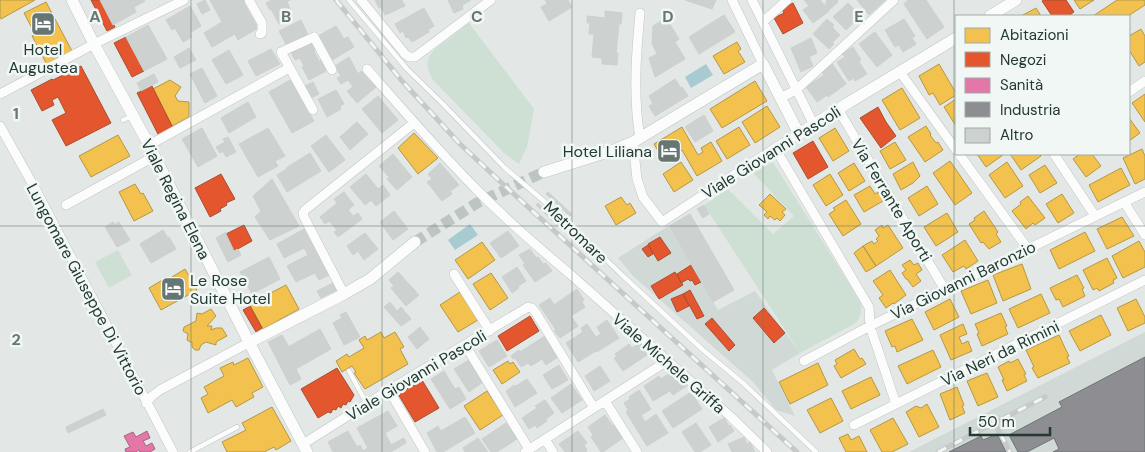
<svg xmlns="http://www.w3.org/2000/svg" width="1145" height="452" font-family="'DM Sans',sans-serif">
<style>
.built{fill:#d1d9d6}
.green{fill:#cee0d3}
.water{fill:#a8cbd2}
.homes{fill:#f2c14e;stroke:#b49846}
.shops{fill:#e4572e;stroke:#aa4e30}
.health{fill:#e377a8;stroke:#a96485}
.industry{fill:#8d8d92;stroke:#6d7476}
.building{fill:#cdd1d0;stroke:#ccd1cf}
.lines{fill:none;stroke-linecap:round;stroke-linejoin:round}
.secondary-tunnel{stroke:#bdc5c2;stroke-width:11;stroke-dasharray:11 5.5;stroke-linecap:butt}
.lane-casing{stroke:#c0c5c3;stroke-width:5.5}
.street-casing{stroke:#c0c5c3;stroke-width:10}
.secondary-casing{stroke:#bfc5c3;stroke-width:12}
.lane{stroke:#fbfcfb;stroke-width:4.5}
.street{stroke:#fbfcfb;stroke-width:9}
.secondary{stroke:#fbfcfb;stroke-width:11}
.rail-casing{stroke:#c6c9c8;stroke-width:5}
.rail{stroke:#f1f7f4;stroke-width:3;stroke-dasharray:9;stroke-linecap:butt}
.grid{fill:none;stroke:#667672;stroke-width:1;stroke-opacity:0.55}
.labels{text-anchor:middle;stroke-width:5;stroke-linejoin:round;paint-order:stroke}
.poi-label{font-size:16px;fill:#233933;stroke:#f1f7f4}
.street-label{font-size:16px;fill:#233933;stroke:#f1f7f4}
.grid-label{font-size:16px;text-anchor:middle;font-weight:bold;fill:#667672;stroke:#f1f7f4;stroke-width:5;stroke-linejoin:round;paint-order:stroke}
</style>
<rect width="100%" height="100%" fill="#e3e8e6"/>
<path class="built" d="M668 226 718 310 755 291 800 353 772 370 795 416 776 410 753 382 633 276 618 258Z
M1145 332V452H909Z"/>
<path class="green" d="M469 23 534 109 527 147 519 164 505 154 433 80C421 60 430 52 446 41 454 35 461 29 469 23Z
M773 162 861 303C862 311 861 316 856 323L800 353 704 205 728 189 773 234 794 216 753 173Z
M118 250 132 275 109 288 95 262Z"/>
<path class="water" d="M706 64 713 75 691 88 685 77Z
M470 224 478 235 455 250 448 240Z"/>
<path class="homes" d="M0 0H35L1 19 0 17Z
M1074 0H1094L1080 9Z
M1117 0H1145V5L1128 16H1093Z
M46 2 72 51 47 65 32 36 35 34 24 13Z
M1036 8 1041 16H1021Z
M1141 29 1145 36V62L1139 66 1129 50V36Z
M737 42 741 49 738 51 745 62 724 74 713 56Z
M939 64 956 93V95L940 105 933 93 929 95 919 76Z
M170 80 181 87 175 96 178 101 189 102V117L172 126 153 89Z
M755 81 767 101 722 128 710 109Z
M902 88 920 118 900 130 882 100Z
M1145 94V122L1132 103Z
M956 99V126L944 107Z
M767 106 780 127 755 143 742 122Z
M1129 118 1140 133 1129 141Z
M926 126 931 134 930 135 936 143 938 142 943 150 925 162 908 137Z
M682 127 698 155 703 152 701 148 711 142 722 161 697 176 682 150 664 161 654 144Z
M739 127 750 145 727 159 716 141Z
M835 128 849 151 833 161 819 138Z
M414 133 438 158 418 174 398 148Z
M118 135 130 156 91 177 79 156Z
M895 142 906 160 890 169 880 151Z
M1142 149 1145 156V179L1135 184 1123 158Z
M977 154H1002L1003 155 986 167Z
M1010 154H1039L1041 156 1021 170Z
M1080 154H1092L1101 166 1086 177 1073 159Z
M950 161 972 193 955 205 933 173Z
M681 162 693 180 674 192 663 174Z
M913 162 920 176 913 183 901 190 893 174Z
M1007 162 1023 186 1005 198 989 175Z
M854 163 865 181 849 191 838 173Z
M1045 165 1057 183 1040 193 1029 175Z
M1121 168 1130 185 1098 202 1089 185Z
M830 174 843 195 826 206 813 185Z
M135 184 141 194 143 193 153 211 134 221 119 192Z
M870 186 875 194 878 192 883 201 864 212 854 195Z
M927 186 938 204 919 216 908 198Z
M770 194 786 209 782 212 785 215 780 221 777 218 775 220 770 216 768 219 764 215 767 212 759 205Z
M1062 194 1074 213 1058 223 1046 204Z
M1028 196 1045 218 1035 225 1033 223 1026 229 1012 211 1021 204 1020 202Z
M621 197 627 205 630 203 636 213 616 225 605 206Z
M846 200 861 224 843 236 829 214 835 210 833 208Z
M984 211 998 232 996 234 1001 242 989 249 983 242 981 243 969 224 975 220 974 218Z
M947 213 958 232 936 246 924 227Z
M1122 217 1134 236 1107 249 1097 229Z
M882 225 883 228 888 225 903 248 876 266 863 246 872 241 874 244 878 241 876 239 879 236 875 230Z
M1085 232 1095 251 1059 269 1050 250Z
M965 240 978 261 966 269 964 266 953 272 942 255Z
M1139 241 1145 252V267L1123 278 1112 256Z
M482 242 495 260 468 279 455 260Z
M863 246 876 266 866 272 854 253Z
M1107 258 1117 278 1113 280 1114 283 1099 291 1097 288 1093 290 1083 270Z
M910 260 914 265 918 263 922 270 916 274 921 281 913 287 907 279H906L902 273 906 270 902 265Z
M1022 264 1031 289 1003 301 993 275Z
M185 269 197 290 161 310 149 288 164 279 167 285 174 281 172 277Z
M890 270 906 295 894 304 893 303 886 308 879 298 883 295 873 281Z
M491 273 508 298 490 310 473 284Z
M1077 275 1084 288 1082 289 1085 296 1063 307 1059 299 1056 300 1050 288Z
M988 280 997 303 971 314 961 291Z
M286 285 299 309 263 329 249 304Z
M460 292 478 320 458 332 440 305Z
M1041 294 1050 313 1018 328 1009 309Z
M950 299 959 317 934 330 925 312Z
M1136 299 1145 317V323L1128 331 1117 308Z
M211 309 216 316 207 326H212L211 330 216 328H222L227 336 216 342V345L206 342 201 345 199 350H195L192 347V342H190L187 340 188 334 183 331 184 327 196 321 197 313 202 314Z
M1001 313 1007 326 1005 327 1008 334 982 346 977 334 979 333 975 324Z
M1101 315 1111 335 1080 351 1069 331Z
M912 319 923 340 897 352 895 346 892 347 885 331Z
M963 324 967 334 959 337 962 344 968 341 972 351 951 360 940 335Z
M381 332 384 338 395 332 404 347 400 349 408 364 365 389 354 373 356 372 352 366 342 372 336 361 347 354 349 357 364 348 359 340 365 336 367 340Z
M1059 335 1065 348 1069 356 1067 357 1070 363 1038 378 1032 368 1034 367 1026 350Z
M854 349 860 359 862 358 866 364 841 378 834 366 837 364 835 360Z
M933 350 941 367 907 384 898 366Z
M248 358 263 387 252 393 254 397 236 407 232 400 208 413 201 398 208 394 204 387 224 376 220 368 233 362 234 365Z
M1018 359 1026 374 1024 375 1027 381 1007 391 1002 380H1004L998 367 1009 361 1010 363Z
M508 361 510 364 513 362 520 372 502 384 493 370Z
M818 363 828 385 790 404 779 382Z
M987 373 998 397 978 406 967 381Z
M871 377 880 395 851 409 842 391Z
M957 387 964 405 962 406 965 413 950 420 940 394Z
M487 391 503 415 480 430 464 406Z
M831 398 843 421 820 433 807 410Z
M927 404 939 427 919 437 906 412 916 406 921 408Z
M272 407 291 441 276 450 274 447 264 452H227L222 442 246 430 242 423Z
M893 418 908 444 892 452H882L870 430Z
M848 434 851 440 859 436 867 452H846L839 438Z"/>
<path class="shops" d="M91 0H100L115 27 107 31Z
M1044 0H1066L1074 12 1068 16H1052L1042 1Z
M793 3 803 23 783 34 774 18 784 13 782 9Z
M126 37 144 71 132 77 114 43Z
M81 66 111 123 66 146 52 120 66 113 58 97 52 100 54 105 42 111 31 90 52 79 53 80Z
M152 86 174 130 160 138 137 93Z
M878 107 886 122 896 136 881 148 860 118Z
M813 141 828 167 808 179 793 153Z
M221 174 235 199 226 203 227 205 220 209 221 211 210 217 195 188Z
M244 225 252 241 234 251 226 234Z
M660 237 671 253 658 261 648 244Z
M648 245 653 254 648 257 642 249Z
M691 265 701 282 695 285 692 280 690 281 688 279 681 283 677 274Z
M675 272 683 285 659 299 651 286Z
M690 290 704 316 697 319 683 294Z
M683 294 689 306 677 312 671 299Z
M250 306 262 328 256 332 243 310Z
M764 308 785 333 774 343 753 318Z
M530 316 539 331 507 351 498 336Z
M712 318 735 345 729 351 705 324Z
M337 368 354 395 350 402 348 401 346 405 343 404 341 408 338 406 336 410 333 409 331 413 328 412 318 418 301 389Z
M422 380 439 408 415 422 398 394Z"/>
<path class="health" d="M147 431 150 438 143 441 146 446 152 443 155 449 150 452H140L139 450 136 452H126L125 449 130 447 124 436 133 432 136 437Z"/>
<path class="industry" d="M1145 357V452H1053L1059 449 1054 438 1027 452H1018L1009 435 1062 407 1059 402Z
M997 434 1006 452H949L981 436 983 440Z"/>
<path class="building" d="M100 0H144L145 1 134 7 136 12 113 25Z
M205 0 210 10 202 14 197 4Z
M210 0H245L246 2 244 3 258 28 238 40 235 34 212 47 204 33 222 22Z
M271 0H290L270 10 266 3Z
M375 0H402L405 6 385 15 381 7 379 8Z
M448 0H470V1L462 5 463 9 454 13Z
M545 0H568L572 7 549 21 541 7 547 4Z
M685 0H716L712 9Z
M804 0H820L829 11 813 23 803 10 809 6Z
M826 0H837L838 2 829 10 825 4 827 2Z
M857 0H885L869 15Z
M908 0H926L944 27 927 39 904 4Z
M287 2 293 15 286 19V21L279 24 271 9Z
M848 3 861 16 846 30 833 17Z
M190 6 201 26 190 33 192 37 183 42 175 28 172 30 166 20Z
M424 8 434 26 428 30 429 32 412 42 408 37 406 38 403 31 400 33 395 24Z
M605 11 622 13 621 24H619L616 53H618L617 65 602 64V58L592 57 594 34H589L590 23H587V16L605 18Z
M724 15 735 32 699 54 689 37Z
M666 18 679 39 675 42 685 59 655 77 649 58 657 54 652 43 653 26Z
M827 19 834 25 832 27 840 35 832 43 834 44 829 49 813 34Z
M904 19 915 36 912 38 916 44 903 52 899 45 895 47 885 30Z
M301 20 308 35 287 46 279 31Z
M148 25 167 59 144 71 126 37Z
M336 26 344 39 348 37 354 47 332 60 318 36Z
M875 32 892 55 877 67 859 44Z
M811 38 817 53 809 57 813 66 801 72 791 48Z
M312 42 316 49 314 51 319 61 321 60 326 71 309 80 302 67 304 66 300 58 295 60 291 52Z
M853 47 861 60 859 62 867 74 855 81 854 78 849 81 837 62 845 57 842 54Z
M189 48 196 60 180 68 174 57Z
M271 49 280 64 256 76 248 61Z
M229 50 243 75 226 84 212 60Z
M349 57 358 74 361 71 376 87 357 103 347 91 353 87 348 80 341 84 337 78 341 76 335 66Z
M831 62 846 84 828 97 827 95 817 102 806 87 824 75 820 69Z
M202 68 217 96 205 103 190 74Z
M154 74 158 82 141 91 137 83Z
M675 79 681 88 682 87 688 96 655 116 649 106 653 104 649 96Z
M290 80 314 121 292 133 269 92Z
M313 82 319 94 311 98 305 86Z
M336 90 344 104 340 106 341 109 327 117 318 99Z
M378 96 398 120 382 133 362 109Z
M248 102 256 117 229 133 221 118Z
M704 115 713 131 695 142 685 127Z
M357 122 368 134 350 150 340 137Z
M202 128 217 156 198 167 182 139Z
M268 128 285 156 275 161 278 166 258 177 239 144Z
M326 135 345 160 329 172 311 146Z
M228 137 236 152 226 157 223 151 220 153 216 147 225 142 223 139Z
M310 153 321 171 287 192 277 175 287 169 286 168Z
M393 154 412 177 397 190 387 179 389 177 379 166Z
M440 163 459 185 450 191 452 194 442 201 427 182 432 179 428 174Z
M366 174 378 189 383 185 390 195 376 206 371 200 365 205 350 187Z
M272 179 299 226 270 240 255 217 261 211 253 196Z
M344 192 354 205 348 210 353 216 358 213 362 219 338 237 334 232 337 230 329 221 325 224 320 217 337 203 334 199Z
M548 192 572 214 570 216 546 194Z
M538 203 561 225 559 227 536 205Z
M704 205 709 214 703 218 697 209Z
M394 211 408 229 393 240 380 222Z
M690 214 734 290 713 302 669 226Z
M113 222 115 225 119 222 130 240 117 247 105 227Z
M304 229 329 275 319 280 315 273 296 282 287 266 308 255 304 248 284 258 277 244Z
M163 230 168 238 169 237 176 249 151 263 140 244Z
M508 231 519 246 501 258 490 243Z
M226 232V234L234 251 238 249 241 255 228 262 216 238Z
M365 233 378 249 364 260 358 251 353 255 347 246Z
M530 249 536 258 538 257 543 264 546 263 552 271 535 282 523 265 525 264 519 255Z
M269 257 280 279 252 294 240 272Z
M517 267 526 281 518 286 519 288 512 293 502 277Z
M398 272 419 295 406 306 391 288 394 286 389 280Z
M333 283 337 290 321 298 317 291Z
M577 289 584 300 582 302 585 307 571 316 578 326 560 338 554 331 556 330 539 305 550 298 554 305Z
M390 302 397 311 401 307 411 319 401 326 384 307Z
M346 312 360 337 344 345 333 323 342 318 340 315Z
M607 320 619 338 597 352 596 351 578 362 566 343 583 332 581 328 587 324 596 337 601 334 597 327Z
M420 327 429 339 417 349 408 337Z
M320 329 331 349 294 370 283 350Z
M282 335 289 347 283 350 294 370 296 369 301 379 290 385 268 342Z
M545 336 558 357 546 365 542 359 531 366 528 363 521 367 515 358 513 359 511 356 519 350 520 352Z
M497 340 507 356 489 367 479 351Z
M640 343 650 353 623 371 614 358 617 357 615 354 629 344 632 348Z
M469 360 483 382 469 392 454 369Z
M559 365 568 380 552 389 543 375Z
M600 366 610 381 594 391 585 376Z
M444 371 455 389 459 387 466 399 450 409 431 379Z
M673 371 688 385 673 395 670 391 653 401 644 386 659 376 661 379Z
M527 379 537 393 515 407 506 391 514 385 516 386Z
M571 384 582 400 562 413 551 398Z
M639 390 651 409 641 415 645 422 656 414 668 433 647 446 626 412 628 410 624 403 630 399 629 397Z
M691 392 702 409 673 428 662 411Z
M545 400 554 413 546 419 547 421 537 428 535 425 529 429 522 418 537 408 535 406Z
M103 409 106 415 68 433 66 427Z
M388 411 397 426 385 433 391 445 404 438 406 443 391 452H364L363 451 368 448 357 428Z
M605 415 613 426 614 425 623 438 603 452H601L591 437 593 435 588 427Z
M465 417 475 433 443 452H437L427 433 438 426 441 431Z
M724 418 729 426 730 425 734 431 718 442 709 427Z
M506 423 517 439 497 452H491L482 439Z
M696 423 711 445 700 452H695L682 432Z
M348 431 357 447 360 445 364 452H333L328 442Z
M578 431 587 443 584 445 587 451 586 452H565L559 444Z
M744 437 747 444 750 442 755 452H732L728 444Z
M478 438 488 452H465L463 448Z"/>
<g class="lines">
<path class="secondary-tunnel" d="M415 242 477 203 544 172"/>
<defs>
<path id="lane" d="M349 0 407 69 442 103 505 168 559 214 622 275 703 350 743 383 816 452
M123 120 132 116
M349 371 367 404
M190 452 237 427"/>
<path id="street" d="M249 0 262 23V33L260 34
M361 0 405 54 409 57H415L491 0
M732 0 763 64
M752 0 814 125
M640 13C636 54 633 97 640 138
M763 22 787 0
M367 69C404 111 440 153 480 193 508 221 539 248 570 274L731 417 767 452
M900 72 956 150
M1129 92 1145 81
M0 94 94 44 184 0
M780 98 796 90 894 0
M838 109 945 290
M313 110 281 52 314 37 332 70
M0 126 37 192 173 452
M633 142 637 179 643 197 662 222 775 148 799 134
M149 145 289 68
M775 148 869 307 870 326 896 404
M959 154 1028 249
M1054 154 1095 216
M1124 202 1145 235
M66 205 155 156
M454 274 490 331
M344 294 304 217 303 213 305 210 414 123
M465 345 529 449
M804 361 870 326 1145 192
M389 390 425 452
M605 401 637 452
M146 403 152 396 160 390 250 342
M854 425 1145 280
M545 439 553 452
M303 444 389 390 528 307 532 308 536 313 594 408
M525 452 667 361"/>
<path id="secondary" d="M72 0 94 44 149 145 252 348 307 452
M990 16 1016 0
M544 172 611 151 633 142 763 64 799 134 848 103 956 38
M250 342 344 294 370 279 415 242"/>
</defs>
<use href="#lane" class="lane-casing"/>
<use href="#street" class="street-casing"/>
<use href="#secondary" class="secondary-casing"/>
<use href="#lane" class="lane"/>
<use href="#street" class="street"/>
<use href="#secondary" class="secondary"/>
<defs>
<path id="rail" d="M336 0 402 81 459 143 505 186 797 452
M992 418 1010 452
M938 452 1045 397"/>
</defs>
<use href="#rail" class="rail-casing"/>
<use href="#rail" class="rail"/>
</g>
<path class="grid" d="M191 0V452M382 0V452M572 0V452M763 0V452M954 0V452M0 226H1145"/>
<defs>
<symbol id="hotel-square" viewBox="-11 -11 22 22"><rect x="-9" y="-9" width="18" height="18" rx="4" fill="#667672" stroke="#f1f7f4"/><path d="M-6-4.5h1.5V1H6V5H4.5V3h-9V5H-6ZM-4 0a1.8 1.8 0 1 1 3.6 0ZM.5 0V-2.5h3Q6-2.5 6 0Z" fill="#fff"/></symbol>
</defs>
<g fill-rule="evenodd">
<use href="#hotel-square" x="29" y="10" width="28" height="28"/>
<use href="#hotel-square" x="655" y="137" width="28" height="28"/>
<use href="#hotel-square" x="159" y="275" width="28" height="28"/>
</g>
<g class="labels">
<g class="poi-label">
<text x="43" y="55">Hotel<tspan x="43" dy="18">Augustea</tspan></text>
<text x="652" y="157" text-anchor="end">Hotel Liliana</text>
<text x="190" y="286" text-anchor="start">Le Rose<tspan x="190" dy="18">Suite Hotel</tspan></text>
</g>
<g class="street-label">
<text transform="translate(771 152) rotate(-32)" y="6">Viale Giovanni Pascoli</text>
<text transform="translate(176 199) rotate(63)" y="6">Viale Regina Elena</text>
<text transform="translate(892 200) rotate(59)" y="6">Via Ferrante Aporti</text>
<text transform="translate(576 232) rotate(44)" y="6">Metromare</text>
<text transform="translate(963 280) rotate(-26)" y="6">Via Giovanni Baronzio</text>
<text transform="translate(87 289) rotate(62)" y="6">Lungomare Giuseppe Di Vittorio</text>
<text transform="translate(1000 353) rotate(-26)" y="6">Via Neri da Rimini</text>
<text transform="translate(669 363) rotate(41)" y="6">Viale Michele Griffa</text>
<text transform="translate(416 375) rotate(-31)" y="6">Viale Giovanni Pascoli</text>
</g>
</g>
<g class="grid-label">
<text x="95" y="22">A</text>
<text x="286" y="22">B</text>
<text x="477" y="22">C</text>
<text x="668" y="22">D</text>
<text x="859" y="22">E</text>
<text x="16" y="119">1</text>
<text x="16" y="345">2</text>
</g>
<rect x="955" y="15" width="175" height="140" fill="#f1f7f4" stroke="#9faba7"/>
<rect x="965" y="28" width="25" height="15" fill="#f2c14e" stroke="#9faba7"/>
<text x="1000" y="40" font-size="15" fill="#233933">Abitazioni</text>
<rect x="965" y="52" width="25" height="15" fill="#e4572e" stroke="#9faba7"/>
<text x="1000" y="65" font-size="15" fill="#233933">Negozi</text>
<rect x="965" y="78" width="25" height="15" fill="#e377a8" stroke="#9faba7"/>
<text x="1000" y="90" font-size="15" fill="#233933">Sanità</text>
<rect x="965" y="102" width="25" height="15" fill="#8d8d92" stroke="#9faba7"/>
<text x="1000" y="115" font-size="15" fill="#233933">Industria</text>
<rect x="965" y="128" width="25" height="15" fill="#cdd1d0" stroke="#9faba7"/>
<text x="1000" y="140" font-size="15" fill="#233933">Altro</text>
<path d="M970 427v8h80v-8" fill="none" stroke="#233933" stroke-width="2.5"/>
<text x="978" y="427" font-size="15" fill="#233933" stroke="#f1f7f4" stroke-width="4" paint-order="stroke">50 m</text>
</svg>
